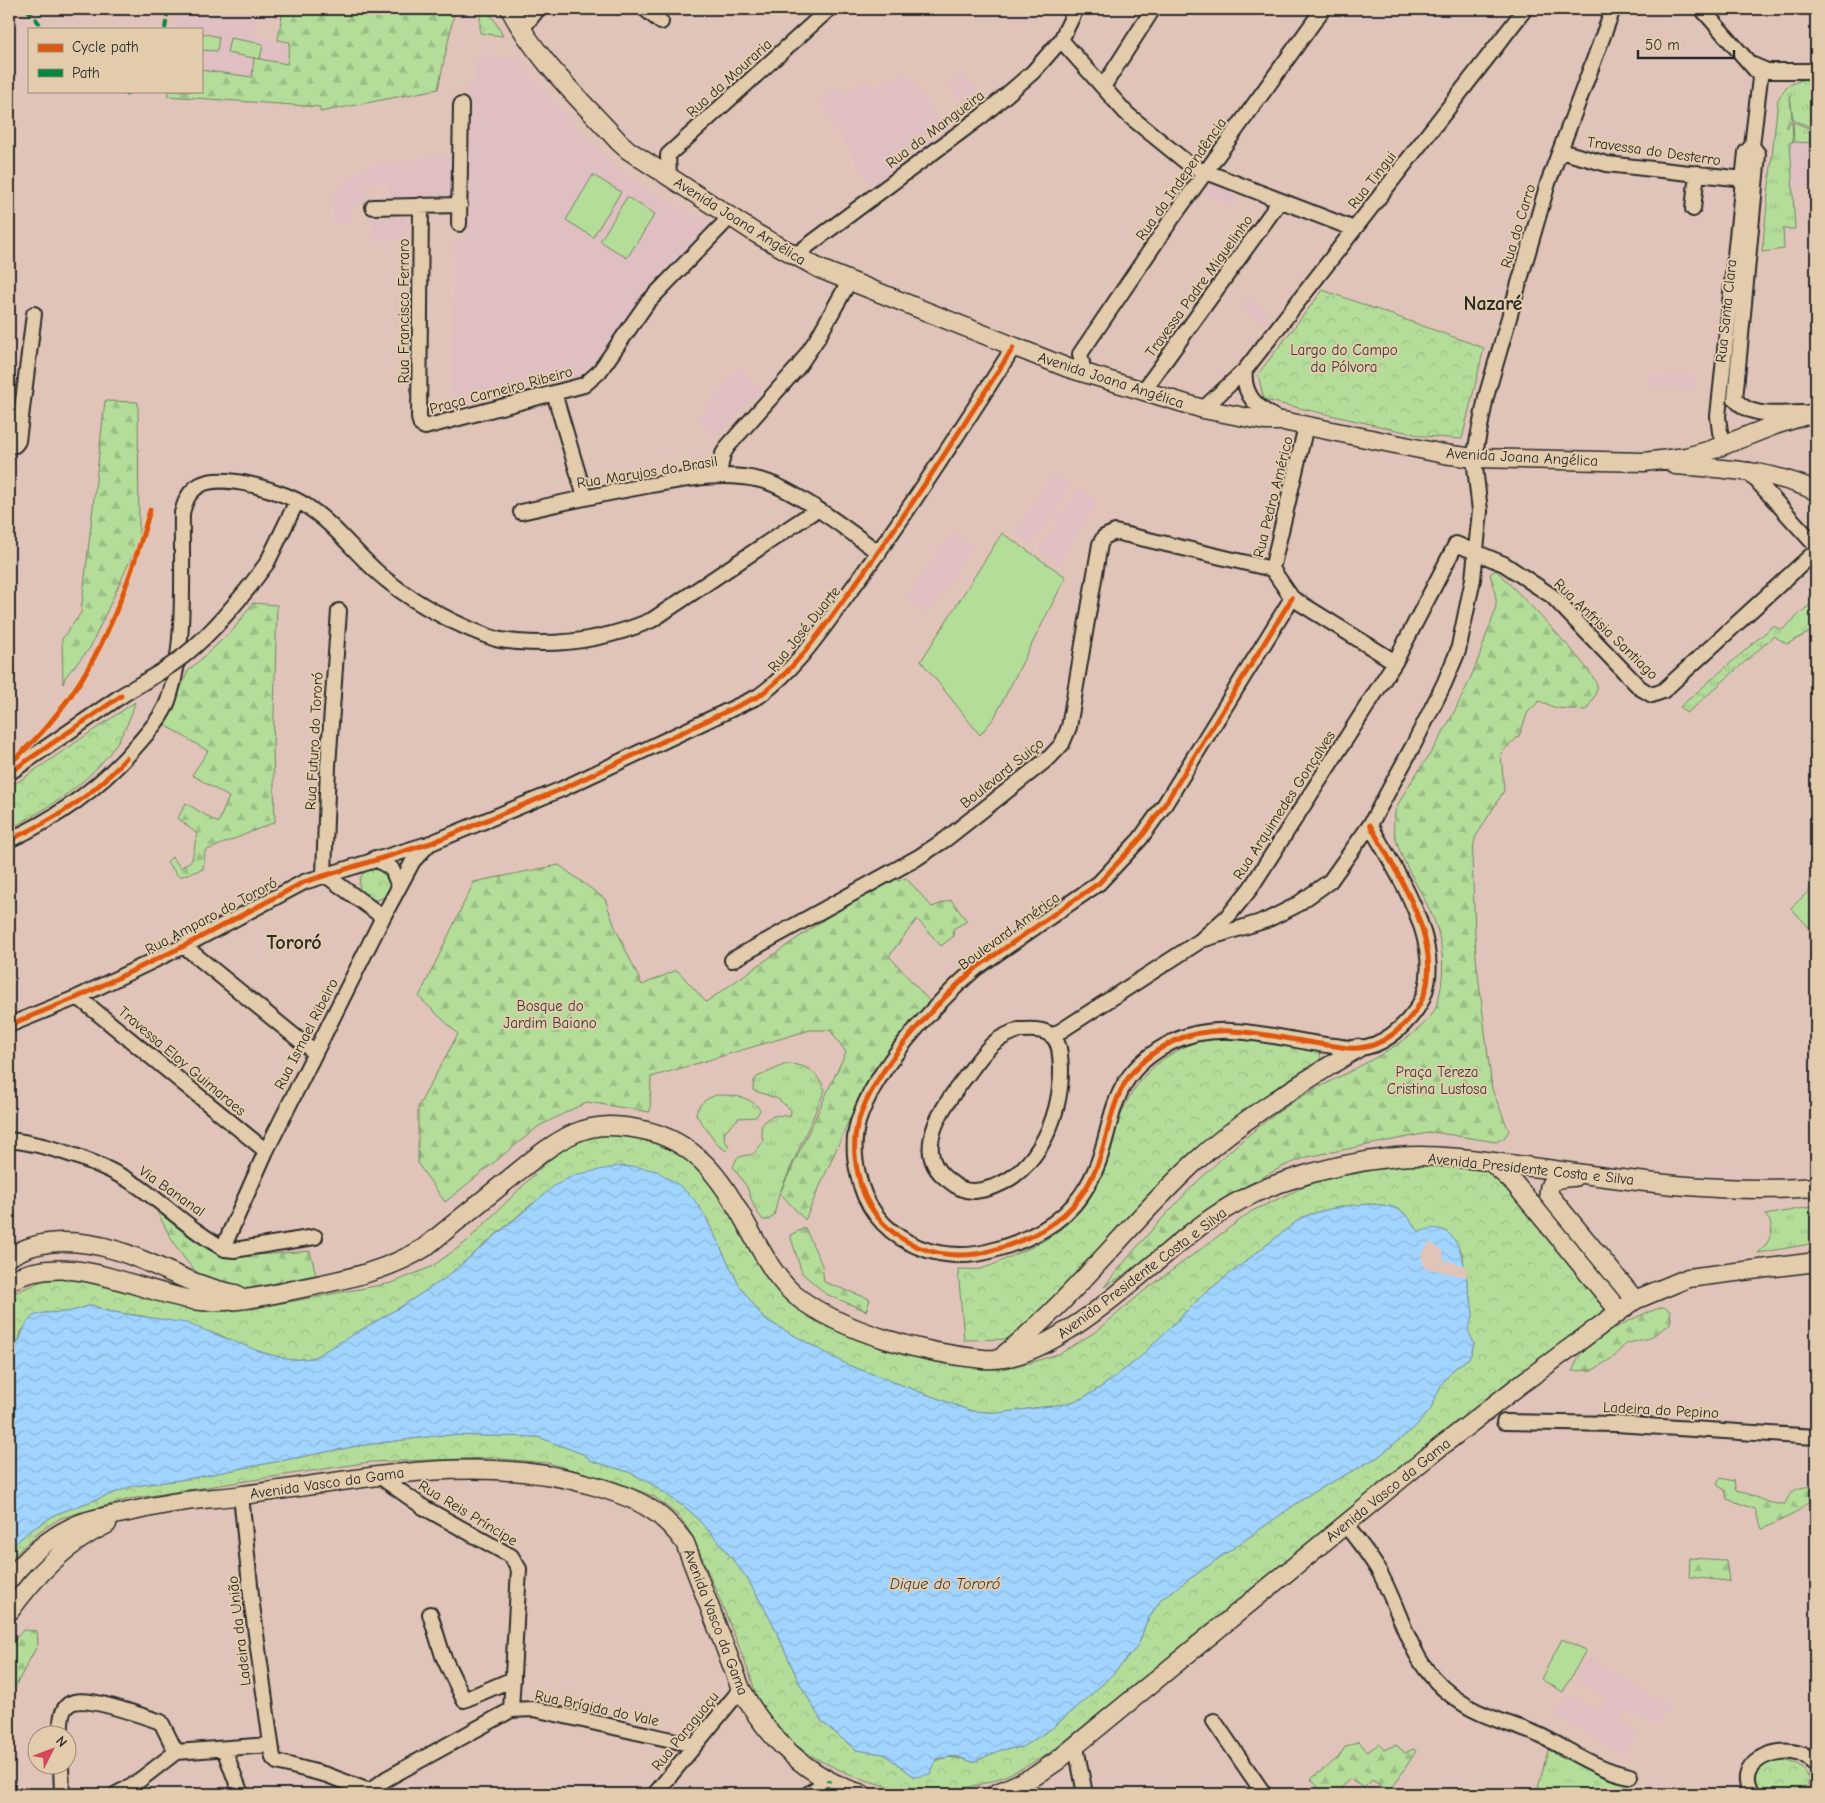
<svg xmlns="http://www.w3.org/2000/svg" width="1825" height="1803" font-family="'Comic Neue',sans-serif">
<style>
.built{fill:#e0bfc2}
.grass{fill:url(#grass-tufts);stroke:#708462}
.forest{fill:url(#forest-firs);stroke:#708462}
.park{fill:url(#park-crowns);stroke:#708462}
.garden{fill:#b4dd9a;stroke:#708462}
.water{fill:url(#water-waves);stroke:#7291aa}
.pier{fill:#e1c4b9}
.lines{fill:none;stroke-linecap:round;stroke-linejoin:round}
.minor-casing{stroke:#2b2b2b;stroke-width:18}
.major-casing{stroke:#2b2b2b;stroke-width:21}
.minor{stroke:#e3ccac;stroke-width:14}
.major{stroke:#e3ccac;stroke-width:18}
.minor-bridge-casing{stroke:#2b2b2b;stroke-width:18;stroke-linecap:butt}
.minor-bridge{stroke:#e3ccac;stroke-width:14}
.quiet{stroke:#00873e;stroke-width:4;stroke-dasharray:8 4;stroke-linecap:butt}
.cycleway-casing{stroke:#e3ccac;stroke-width:8}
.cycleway{stroke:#df570e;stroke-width:5}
.labels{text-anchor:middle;stroke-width:4;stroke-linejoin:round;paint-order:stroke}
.street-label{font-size:15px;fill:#2b2b2b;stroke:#e3ccac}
.park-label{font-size:15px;fill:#393d36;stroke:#e3ccac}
.water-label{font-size:16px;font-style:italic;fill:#373c40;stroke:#e3ccac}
.district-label{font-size:20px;font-weight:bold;fill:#2b2b2b;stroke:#e3ccac}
</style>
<defs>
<pattern id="grass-tufts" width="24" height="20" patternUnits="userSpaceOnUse" patternTransform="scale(1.25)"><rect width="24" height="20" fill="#b4dd9a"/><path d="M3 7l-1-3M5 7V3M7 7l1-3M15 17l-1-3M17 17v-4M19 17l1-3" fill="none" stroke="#9bbe85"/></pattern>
<pattern id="forest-firs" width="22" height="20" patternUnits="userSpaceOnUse" patternTransform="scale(1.25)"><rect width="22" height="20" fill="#b4dd9a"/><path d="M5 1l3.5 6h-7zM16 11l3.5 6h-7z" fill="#9bbe85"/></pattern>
<pattern id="park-crowns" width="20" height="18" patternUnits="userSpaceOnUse" patternTransform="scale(1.25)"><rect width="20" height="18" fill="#b4dd9a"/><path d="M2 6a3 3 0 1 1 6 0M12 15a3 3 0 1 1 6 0" fill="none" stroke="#9bbe85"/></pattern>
<pattern id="water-waves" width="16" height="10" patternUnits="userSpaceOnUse" patternTransform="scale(1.25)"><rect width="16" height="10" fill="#a1d5ff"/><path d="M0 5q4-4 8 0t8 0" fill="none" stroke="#8bb7db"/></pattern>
</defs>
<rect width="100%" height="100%" fill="#e1c4b9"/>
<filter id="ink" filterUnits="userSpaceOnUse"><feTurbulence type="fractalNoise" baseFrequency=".02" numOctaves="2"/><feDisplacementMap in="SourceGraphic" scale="10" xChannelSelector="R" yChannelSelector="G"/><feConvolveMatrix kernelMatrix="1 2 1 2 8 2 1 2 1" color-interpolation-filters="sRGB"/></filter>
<g filter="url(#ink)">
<path class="built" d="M176 9H258L254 36 290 42 288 64 260 59 263 44 228 53 254 58 253 77 201 70V50L217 51 219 37 201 33V29H174Z
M477 55 516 58 615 170 712 226 579 377 451 413 454 240H467V85L475 84Z
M904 70 947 130 873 190 820 102 836 88 845 94 866 80 874 89Z
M960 71 986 100 979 107 953 77Z
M952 81 977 107 970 114 948 83Z
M1790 142 1816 143V185L1792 187Z
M450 154 453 200 390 202 388 183 366 184 367 201 352 204 353 224 334 223 332 198 341 184 364 167Z
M1211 182 1238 191 1231 206 1205 194Z
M407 217V239L372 241V219Z
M1248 298 1268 313 1262 322 1241 307Z
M737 367 763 389 714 437 698 419Z
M1695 375 1696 388 1647 386 1646 376Z
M1054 474 1071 485 1055 509 1062 514 1079 488 1098 501 1059 564 1038 550 1058 522 1050 516 1031 545 1013 533Z
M953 531 974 546 928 614 906 599Z
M1587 1657 1670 1705 1658 1726 1626 1708 1619 1722 1637 1733 1625 1756 1555 1715 1568 1694 1601 1712 1607 1698 1574 1679Z"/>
<path class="grass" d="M1804 79H1816V129L1793 120 1790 95 1792 119 1786 125V128L1792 121 1793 142H1790L1795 229H1783L1784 249 1762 252 1778 99 1787 86Z
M1793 122 1816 131V143L1794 142Z
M1816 599V629L1787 644 1774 636 1692 709 1686 713 1680 707 1773 626 1782 630Z
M786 1064C807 1064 817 1072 825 1090L779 1194 774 1215 769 1220H763L755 1209 747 1187 733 1167 737 1158C755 1151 749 1161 763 1142L761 1128C766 1114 779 1114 790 1117L791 1110 778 1099 753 1090 754 1080 757 1077Z
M716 1095C731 1095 752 1096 760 1110L756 1117 739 1118 725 1131 724 1139 730 1148 727 1151 719 1146 696 1115C697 1104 706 1099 716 1095Z
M1816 1206V1243L1758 1253C1770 1242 1778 1228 1765 1215Z
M1549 1747 1646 1794H1536Z"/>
<path class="forest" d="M283 9H333L352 12 353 9H455L438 89 320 112V107L168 96V91H201V70L252 77 254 58 287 64 290 42 278 40Z
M105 401 138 402 139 541 90 648 66 676 63 684 62 639 81 613Z
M1496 570C1512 587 1596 670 1597 686 1597 695 1591 702 1586 710L1556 708 1539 701 1528 712 1519 736 1501 753 1504 791 1475 838 1472 858 1476 957 1492 1089 1509 1131 1504 1138 1496 1142 1433 1132 1307 1157 1286 1165 1238 1190 1182 1227 1132 1270 1104 1287C1156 1222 1223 1148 1293 1102 1326 1080 1427 1041 1437 1004 1446 974 1444 943 1432 915 1421 887 1384 841 1396 809 1405 789 1420 769 1432 751 1454 715 1474 676 1486 636 1489 627 1495 615 1496 605 1497 596 1492 583 1490 574Z
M253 603 277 605 273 747 275 822 205 851 203 869 179 877 167 862 172 857 181 868 192 860 197 834 178 818 186 803 218 823 229 797 192 775 208 751 165 725 188 671 233 630Z
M559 865 605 899 615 927 642 985 677 970 706 1002 892 872 898 881 906 878 932 907 951 900 967 921 953 929 954 936 941 946 917 919 889 956 932 1004 862 1091 805 1220 780 1193 846 1052 830 1030H810L651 1077 650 1112 587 1102 539 1126 445 1202 418 1164V1107L458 1034 419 997 474 882Z
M152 1202 227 1253 258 1255 310 1251 316 1275C291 1279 265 1287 240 1288 192 1291 171 1237 152 1202Z
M805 1228 822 1265 824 1282 870 1299 866 1311 826 1294 802 1273 790 1235Z
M1664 1307 1670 1311 1671 1320 1669 1325 1649 1338 1625 1344 1614 1357 1593 1370 1572 1371C1575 1366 1577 1358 1581 1354 1598 1335 1640 1313 1664 1307Z
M1720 1478 1734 1481 1736 1490C1756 1494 1763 1505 1785 1504 1791 1489 1797 1488 1812 1486L1809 1502 1794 1514 1762 1529 1755 1509 1727 1499 1725 1490 1717 1485Z
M1690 1558 1726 1560 1729 1581 1689 1577Z
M23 1630 37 1631 38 1644 36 1648 15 1687 9 1693V1647Z
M1359 1741 1367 1752 1379 1744 1384 1750 1396 1745 1405 1753 1413 1749 1416 1751 1393 1787 1402 1794H1394L1372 1780 1364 1788 1349 1779 1338 1792 1339 1794H1324L1311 1779 1338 1758 1345 1747Z"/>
<path class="park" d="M466 9H488L503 36 480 33V11Z
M1323 290 1484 348 1462 439 1423 436 1264 400 1258 374Z
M135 702C119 764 63 801 9 829V788Z
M359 884a16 16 0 1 1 32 0a16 16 0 1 1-32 0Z
M1212 1035 1248 1036 1318 1050 1321 1057 1318 1062 1212 1136 1146 1202 1042 1313 1009 1339 964 1340 958 1269C965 1269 974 1270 981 1269 995 1265 1009 1257 1023 1251 1056 1237 1085 1214 1099 1180 1114 1142 1117 1105 1147 1073 1165 1054 1188 1045 1212 1035Z
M616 1134 645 1136 687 1154 799 1299 953 1362 993 1368 1030 1363 1061 1353 1097 1331 1144 1291 1252 1211 1308 1185 1372 1165 1431 1161 1511 1171 1611 1309 1368 1497 1051 1752C969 1803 902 1803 817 1759 796 1746 771 1729 760 1706 755 1695 753 1681 748 1670 731 1625 712 1581 693 1537L680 1517 655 1497 617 1482 548 1463 491 1458 370 1462 129 1499 61 1518 38 1532 16 1554 9 1565V1549L27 1533 56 1514 133 1486 187 1479 357 1446 442 1435 538 1437 583 1454 592 1461 629 1472 650 1483 690 1511 719 1542 747 1578 772 1622 799 1682 822 1722 856 1750 884 1754 915 1777C937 1759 944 1752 973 1762L1001 1750 1022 1747 1051 1729 1082 1703 1111 1676 1138 1646 1146 1623 1161 1599 1310 1494 1378 1457 1414 1428 1431 1409 1440 1385 1454 1369 1470 1357 1474 1344 1467 1330 1473 1316 1462 1252 1449 1235 1420 1233C1413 1227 1410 1217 1403 1212 1381 1196 1323 1208 1301 1218L1204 1294 1137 1360 1100 1388 1081 1399 1065 1404 999 1413 971 1411 848 1365 764 1319 739 1285 705 1216 533 1203 444 1279 402 1306 313 1358 291 1360 264 1353 242 1346 218 1334 142 1316 106 1311 92 1305 68 1312 44 1313 21 1331 19 1341 9 1348V1295L42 1281 62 1278 91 1281 250 1309 392 1283 431 1267 465 1243 558 1151C576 1138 593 1135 616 1134Z
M1776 1760C1795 1759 1822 1776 1801 1794H1762L1755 1787V1775L1767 1763Z"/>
<path class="garden" d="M201 33 219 37 217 51 201 50Z
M230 38 263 44 260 59 227 53Z
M593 175 621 192 593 237 566 220Z
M627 197 655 214 627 258 600 241Z
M1002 533 1066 577 994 718 980 735 921 661Z
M1816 884V935L1791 908Z
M1562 1639 1586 1650 1563 1692 1541 1679Z"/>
<path class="water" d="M619 1166 638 1167 657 1171 680 1186 694 1199 705 1216 739 1285 764 1319 848 1365 971 1411 999 1413 1065 1404 1081 1399 1100 1388 1137 1360 1204 1294 1301 1218C1324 1208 1381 1196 1402 1212 1410 1217 1413 1227 1420 1232 1458 1215 1465 1264 1468 1288 1470 1297 1473 1307 1473 1315 1472 1320 1469 1326 1468 1330L1474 1344 1470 1357 1454 1369 1441 1385 1431 1409 1414 1428 1378 1457 1310 1494 1161 1599 1146 1623 1138 1646 1111 1676 1082 1703 1051 1729 1022 1747 1001 1750 973 1762 955 1756 936 1759 931 1774 915 1777 884 1754 856 1750 822 1722 799 1682 772 1622 747 1578 719 1542 690 1511 650 1483 629 1472 592 1461 583 1454 538 1437 442 1435 357 1446 187 1479 133 1486 56 1514 27 1533 9 1549V1348L19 1341 26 1324 33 1316 44 1313 68 1312 92 1305 106 1311 186 1323 264 1353 291 1360 313 1358 402 1306 444 1279 554 1186 574 1175Z"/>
<path class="pier" d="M1430 1242 1443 1251 1444 1260 1466 1266 1467 1277 1425 1268 1421 1255Z"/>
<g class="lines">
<defs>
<path id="minor" d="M645 9 661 22
M1702 9 1758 73 1760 78 1752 146 1758 154 1735 399C1751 419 1779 413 1802 413
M521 30 538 9
M1061 40 1127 114 1191 166 1354 229
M1753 65 1767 71H1816
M1103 87 1153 9
M1560 151 1607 164 1744 179
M669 177 668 155 829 9
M421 205 419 418 421 425 425 427 584 385 599 372 647 303 730 217
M373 207 460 205
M1693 209 1697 173
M459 224 461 105
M794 256 982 116 1033 72 1061 40 1076 9
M1245 370C1242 397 1259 409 1280 420
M1084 372 1080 354 1171 220 1323 9
M1144 390 1280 201
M554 393 585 497
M1203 409 1245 370 1525 9
M1306 426 1272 569 1292 598 1395 662
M1726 444 1720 432 1718 416 1746 152 1752 146
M9 446 15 445 18 441 34 314
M1747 470 1816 546
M719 474 723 454 728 446 798 367 817 339 850 280
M521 512C564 502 607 493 651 485 687 479 723 471 760 480 792 487 851 532 879 553
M250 586 267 563 297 501
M1292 598 1165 804 1140 839 1099 883 976 968C934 1005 875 1068 858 1122 853 1139 854 1157 858 1174 870 1237 935 1268 994 1250 1028 1240 1061 1225 1082 1194 1121 1138 1095 1081 1172 1042 1223 1017 1282 1041 1335 1046 1342 1047 1351 1049 1358 1048 1382 1047 1403 1028 1416 1010 1454 955 1397 874 1370 825
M9 773 121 696
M9 840C60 817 101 787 138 744 149 731 162 717 168 701 187 644 181 572 182 513 185 501 189 491 200 485 223 472 287 492 308 507 338 527 360 560 389 582 416 604 462 628 496 639 503 641 511 641 518 642 564 646 610 638 652 620L816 510
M375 858 392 869 399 887
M324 874 328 766 339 611
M324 874 383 917
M1205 939 1267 920 1295 906 1330 881 1370 825 1414 744 1444 684 1458 651 1473 579 1480 511 1474 458 1486 397 1548 183 1613 9
M184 946 314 1052
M732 960 917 858 946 839 1050 757 1062 744 1069 727 1100 544 1104 537 1115 532 1272 569
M78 997 266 1151
M9 1025 78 997 184 946 304 882 431 843 562 789 759 696C796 669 821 631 848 594 907 514 960 431 1013 348
M1019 1030C1030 1030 1043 1028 1052 1036 1061 1043 1060 1058 1061 1068 1062 1119 1033 1185 975 1191 965 1192 955 1186 948 1180 908 1151 947 1100 968 1074 976 1063 985 1050 995 1042 1003 1036 1010 1033 1019 1030Z
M1053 1036 1200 941 1229 915 1250 889 1395 662 1456 544 1504 564 1552 596 1640 688 1652 695 1663 691 1816 551
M9 1140C49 1144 105 1164 138 1186 167 1206 194 1233 225 1249L234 1250 315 1237
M223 1248 266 1151 383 917 413 861 430 843
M1504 1422 1616 1424 1816 1437
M379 1476 423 1507 511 1556 519 1569 511 1710
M241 1495 252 1605 273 1758 277 1762 327 1775 369 1791
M1345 1524C1357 1540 1370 1555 1380 1573 1408 1626 1409 1671 1467 1706 1490 1720 1517 1725 1541 1736 1570 1750 1597 1770 1630 1776
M430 1614 443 1656 464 1700 513 1679
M1214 1721 1264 1794
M61 1736C61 1724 59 1706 74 1702 91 1697 143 1716 161 1722L176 1752
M1076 1747 1085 1794
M224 1749 241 1794
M61 1766 62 1794
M116 1794 132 1786 176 1752 270 1745
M366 1794 386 1779 511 1710 534 1709 694 1745
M655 1794 741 1689
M808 1794 829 1780
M1752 1794C1732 1765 1775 1744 1800 1754 1806 1756 1811 1761 1816 1765
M1815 1794 1816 1793"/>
<path id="major" d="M510 9C536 59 581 100 619 142L628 150 757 234 820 269 1068 368 1203 409 1265 421H1283L1444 454 1474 458 1644 462 1686 457 1711 450 1775 425 1816 412
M1675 465C1724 469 1771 470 1816 491
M1491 1162 1514 1183 1619 1311
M1574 1177C1560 1178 1547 1178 1549 1195L1635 1300
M9 1257C25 1247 45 1242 64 1242 132 1242 172 1283 236 1294
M9 1281C69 1250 133 1290 193 1300 228 1305 264 1296 298 1289 342 1280 385 1272 424 1248 450 1227 477 1205 504 1183 527 1165 548 1145 575 1133 596 1124 616 1125 638 1129 701 1140 726 1187 754 1238 766 1259 777 1280 796 1296 844 1333 924 1353 983 1359 1052 1366 1148 1264 1203 1224 1225 1208 1253 1192 1280 1183 1317 1170 1357 1161 1396 1157 1446 1153 1498 1163 1547 1169 1638 1182 1724 1194 1816 1187
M1005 1354C1075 1297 1128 1224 1194 1163 1244 1117 1301 1084 1358 1048
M9 1580C26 1558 47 1539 72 1527 87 1520 103 1517 119 1514 141 1509 164 1504 186 1501 205 1498 224 1498 243 1495 362 1480 476 1451 595 1486 635 1498 660 1508 685 1543L741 1689C767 1738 808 1778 862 1794
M9 1612C36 1575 65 1544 107 1524
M995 1794 1035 1776 1057 1761 1430 1455 1521 1384 1635 1300 1688 1278 1816 1262"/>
</defs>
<use href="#minor" class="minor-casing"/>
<use href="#major" class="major-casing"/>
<use href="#minor" class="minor"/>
<use href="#major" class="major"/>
<defs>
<path id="minor-bridge" d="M121 696C138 685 157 675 174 663 204 642 227 614 250 586"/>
</defs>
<use href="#minor-bridge" class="minor-bridge-casing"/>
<use href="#minor-bridge" class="minor-bridge"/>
<path class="quiet" d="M27 9 44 29
M165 29 168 9
M122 91 128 95
M826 1794 829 1780"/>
<defs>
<path id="cycleway" d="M1292 598 1165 804 1140 839 1099 883 976 968C934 1005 875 1068 858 1122 853 1139 854 1157 858 1174 870 1237 935 1268 994 1250 1028 1240 1061 1225 1082 1194 1121 1138 1095 1081 1172 1042 1223 1017 1282 1041 1335 1046 1342 1047 1351 1049 1358 1048 1382 1047 1403 1028 1416 1010 1454 955 1397 874 1370 825
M9 764C88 697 123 607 150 510
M9 773 121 696
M9 840C53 821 95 795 126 758
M9 1025 78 997 184 946 304 882 431 843 562 789 759 696C796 669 821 631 848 594 907 514 960 431 1013 348"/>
</defs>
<use href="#cycleway" class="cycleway-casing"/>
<use href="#cycleway" class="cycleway"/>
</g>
</g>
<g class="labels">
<g class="street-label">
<text transform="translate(729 78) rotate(-42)" y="5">Rua da Mouraria</text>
<text transform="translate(935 129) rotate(-37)" y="5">Rua da Mangueira</text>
<text transform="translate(1654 151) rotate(8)" y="5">Travessa do Desterro</text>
<text transform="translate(1181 179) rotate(-55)" y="5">Rua da Independência</text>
<text transform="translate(1372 180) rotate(-52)" y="5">Rua Tingui</text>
<text transform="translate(740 221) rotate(32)" y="5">Avenida Joana Angélica</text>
<text transform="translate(1518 226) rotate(-73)" y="5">Rua do Carro</text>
<text transform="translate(1199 286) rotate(-54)" y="5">Travessa Padre Miguelinho</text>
<text transform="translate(404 311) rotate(-90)" y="5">Rua Francisco Ferraro</text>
<text transform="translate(1726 311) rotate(-84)" y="5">Rua Santa Clara</text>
<text transform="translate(1111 380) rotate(18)" y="5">Avenida Joana Angélica</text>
<text transform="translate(501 390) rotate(-15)" y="5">Praça Carneiro Ribeiro</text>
<text transform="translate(1522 457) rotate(3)" y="5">Avenida Joana Angélica</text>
<text transform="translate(647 472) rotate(-9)" y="5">Rua Marujos do Brasil</text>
<text transform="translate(1273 497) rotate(-76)" y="5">Rua Pedro Américo</text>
<text transform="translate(804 629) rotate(-51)" y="5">Rua José Duarte</text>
<text transform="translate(1606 629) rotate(44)" y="5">Rua Anfrisia Santiago</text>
<text transform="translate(314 741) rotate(-87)" y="5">Rua Futuro do Tororó</text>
<text transform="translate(1002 773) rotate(-39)" y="5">Boulevard Suiço</text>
<text transform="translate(1284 805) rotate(-57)" y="5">Rua Arquimedes Gonçalves</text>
<text transform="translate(211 916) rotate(-28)" y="5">Rua Amparo do Tororó</text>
<text transform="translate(1009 931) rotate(-36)" y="5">Boulevard América</text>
<text transform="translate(306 1034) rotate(-63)" y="5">Rua Ismael Ribeiro</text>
<text transform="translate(182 1061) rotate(40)" y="5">Travessa Eloy Guimaraes</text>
<text transform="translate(1531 1169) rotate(6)" y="5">Avenida Presidente Costa e Silva</text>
<text transform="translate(172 1191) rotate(35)" y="5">Via Bananal</text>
<text transform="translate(1142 1273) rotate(-37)" y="5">Avenida Presidente Costa e Silva</text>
<text transform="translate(1661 1410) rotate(3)" y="5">Ladeira do Pepino</text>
<text transform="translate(327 1483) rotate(-8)" y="5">Avenida Vasco da Gama</text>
<text transform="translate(1388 1490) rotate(-39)" y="5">Avenida Vasco da Gama</text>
<text transform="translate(468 1513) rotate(31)" y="5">Rua Reis Príncipe</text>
<text transform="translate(716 1622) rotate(69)" y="5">Avenida Vasco da Gama</text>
<text transform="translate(239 1631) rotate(-97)" y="5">Ladeira da União</text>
<text transform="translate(597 1708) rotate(12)" y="5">Rua Brígida do Vale</text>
<text transform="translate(685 1731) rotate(-51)" y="5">Rua Paraguaçu</text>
</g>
<g class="park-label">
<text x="1344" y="355">Largo do Campo<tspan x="1344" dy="17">da Pólvora</tspan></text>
<text x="550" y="1011">Bosque do<tspan x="550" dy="17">Jardim Baiano</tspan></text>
<text x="1437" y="1077">Praça Tereza<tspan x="1437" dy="17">Cristina Lustosa</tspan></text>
</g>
<g class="water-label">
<text x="945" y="1589">Dique do Tororó</text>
</g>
<g class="district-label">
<text x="1493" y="310">Nazaré</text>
<text x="294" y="949">Tororó</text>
</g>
</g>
<rect width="1825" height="1803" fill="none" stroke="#e3ccac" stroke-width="30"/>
<rect x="15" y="15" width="1795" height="1773" fill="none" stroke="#2b2b2b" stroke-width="2" filter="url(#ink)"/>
<rect x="28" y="28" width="175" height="65" fill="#e3ccac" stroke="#998c78"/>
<rect x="38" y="44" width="25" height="8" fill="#df570e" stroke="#998c78"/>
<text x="72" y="52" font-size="15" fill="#2b2b2b">Cycle path</text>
<rect x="38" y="69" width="25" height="8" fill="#00873e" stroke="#998c78"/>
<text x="72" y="78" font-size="15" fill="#2b2b2b">Path</text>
<g transform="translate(52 1750) rotate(48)"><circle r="24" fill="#e3ccac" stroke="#998c78"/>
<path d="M0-4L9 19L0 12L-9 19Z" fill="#d1495b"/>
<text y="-8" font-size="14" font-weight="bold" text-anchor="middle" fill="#2b2b2b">N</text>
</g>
<path d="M1638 50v8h96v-8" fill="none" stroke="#2b2b2b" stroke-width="2.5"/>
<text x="1645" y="50" font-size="15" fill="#2b2b2b" stroke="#e3ccac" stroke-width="4" paint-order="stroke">50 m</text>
</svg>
